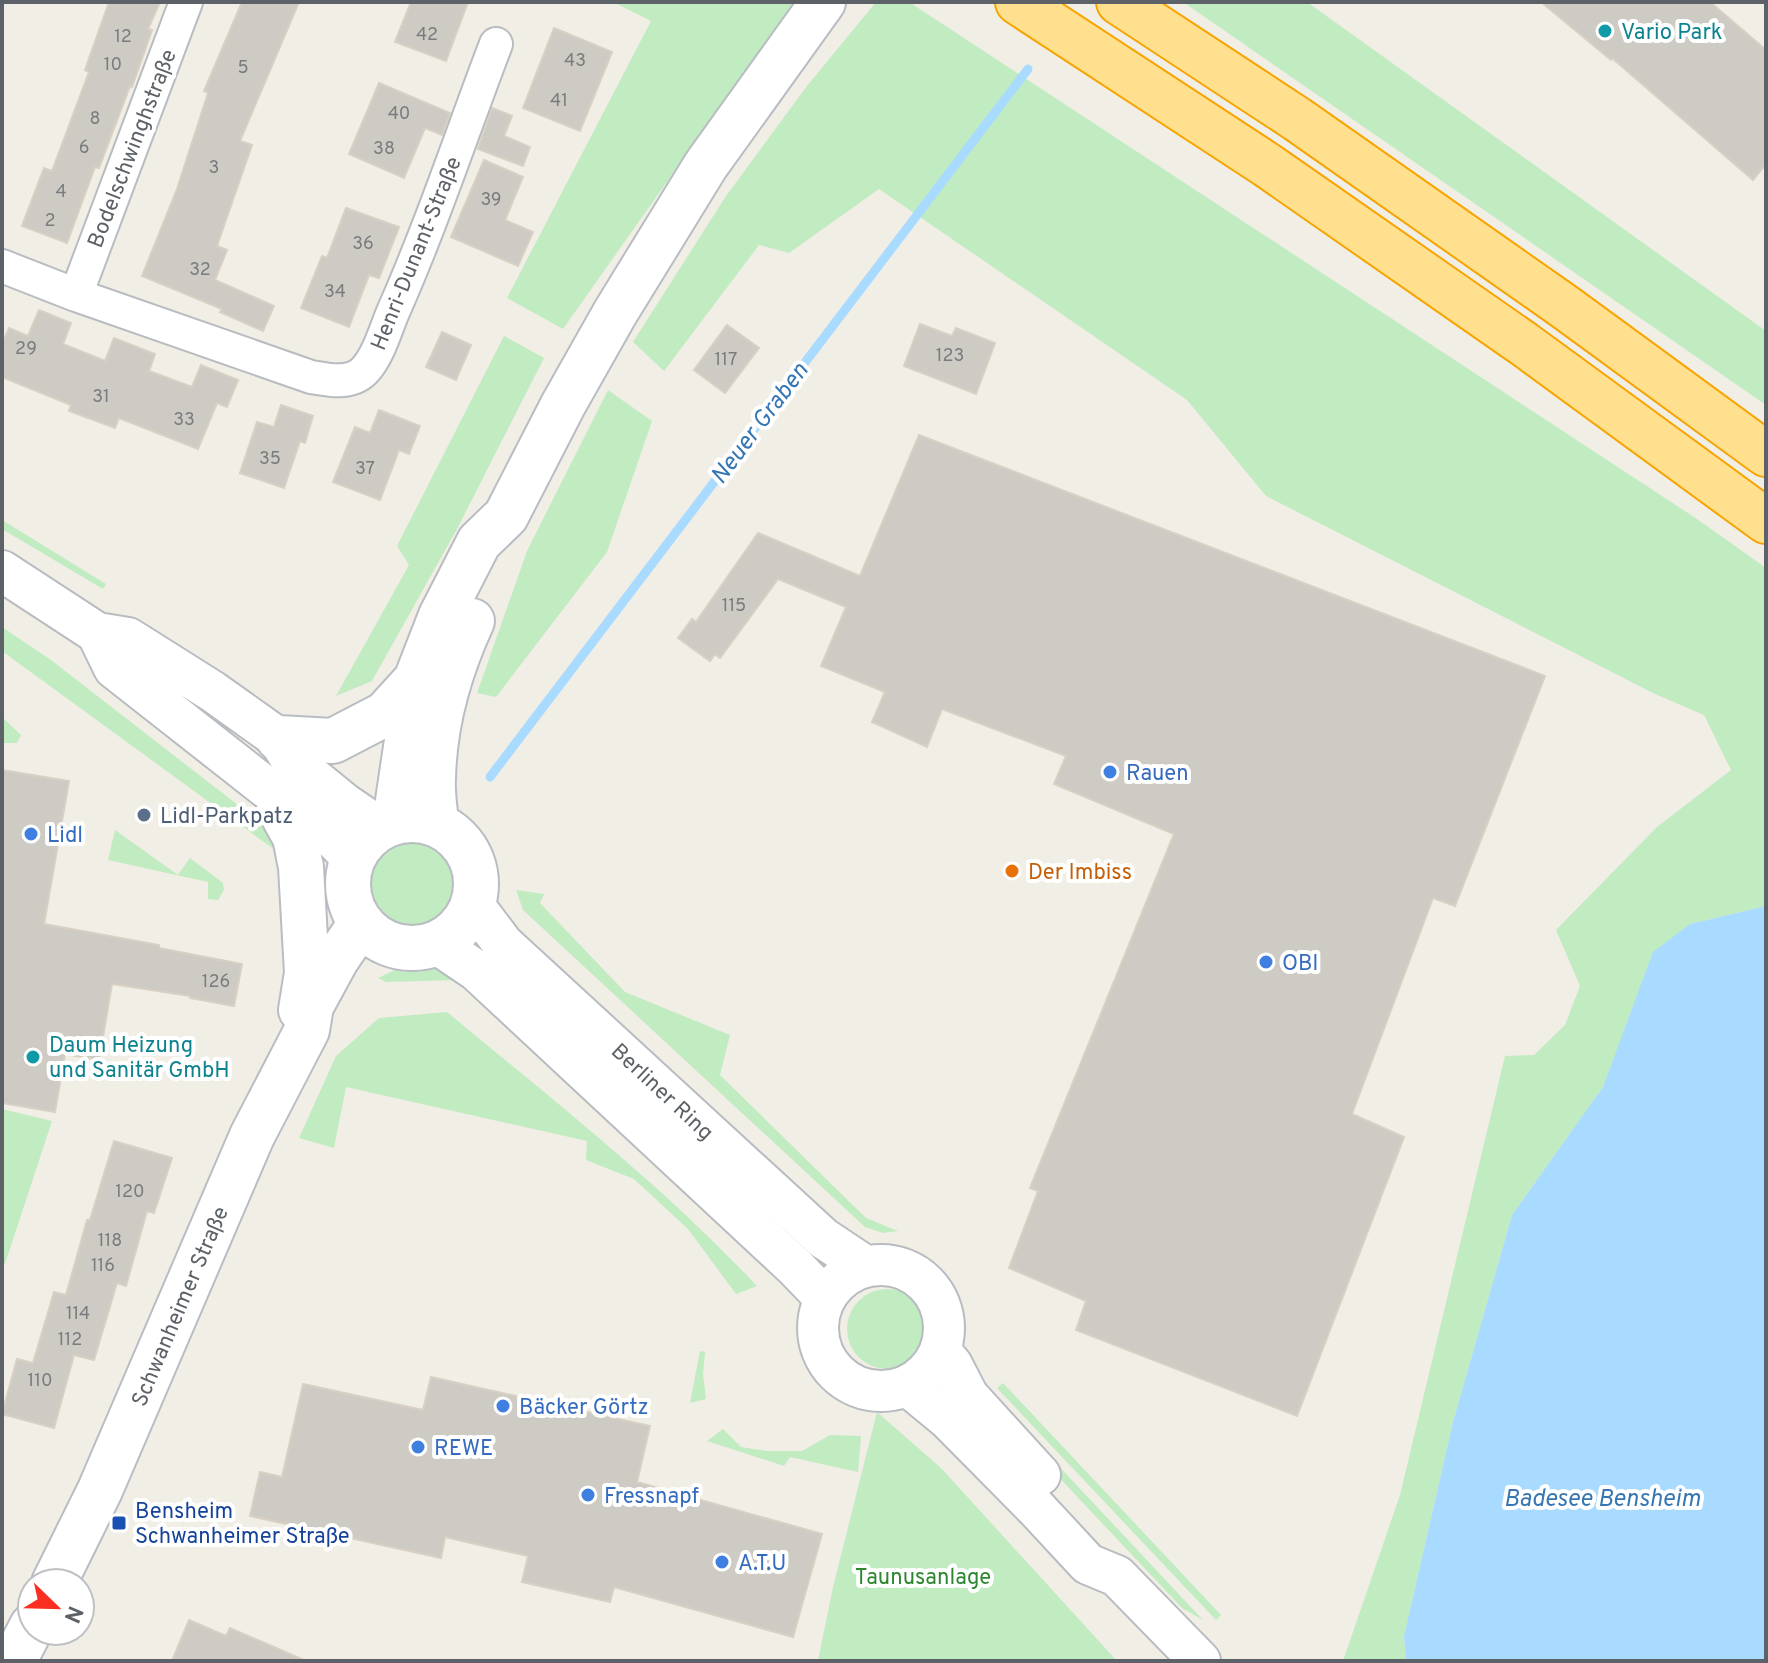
<svg xmlns="http://www.w3.org/2000/svg" width="1768" height="1663" font-family="Overpass,sans-serif">
<style>
.green{fill:#c1ebc0}
.water{fill:#a8dbff}
.lines{fill:none;stroke-linecap:round;stroke-linejoin:round}
.stream{stroke:#a8dbff;stroke-width:9}
.building{fill:#cecbc4;stroke:#d7d0c3;stroke-width:2}
.minor-casing{stroke:#b8bcc0;stroke-width:36}
.tertiary-casing{stroke:#b8bcc0;stroke-width:44}
.secondary-casing{stroke:#b9bdc3;stroke-width:48}
.motorway-casing{stroke:#f7a400;stroke-width:48}
.minor{stroke:#fff;stroke-width:32}
.tertiary{stroke:#fff;stroke-width:40}
.secondary{stroke:#fff;stroke-width:44}
.motorway{stroke:#ffe08f;stroke-width:44}
.culture-dot{fill:#0f9aa8;stroke:#fff;stroke-width:3}
.shop-dot{fill:#3f7fe0;stroke:#fff;stroke-width:3}
.service-dot{fill:#5c6f8a;stroke:#fff;stroke-width:3}
.food-dot{fill:#e8710a;stroke:#fff;stroke-width:3}
.transit-dot{fill:#1a4fb4;stroke:#fff;stroke-width:3}
.labels{text-anchor:middle;stroke-width:8;stroke-linejoin:round;paint-order:stroke}
.number-label{font-size:18px;fill:#797c7f}
.culture-label{font-size:22px;fill:#0d838f;stroke:#fff;text-anchor:start}
.street-label{font-size:22px;fill:#5d6268;stroke:#fff}
.shop-label{font-size:22px;fill:#366cbe;stroke:#fff;text-anchor:start}
.service-label{font-size:22px;fill:#4e5e75;stroke:#fff;text-anchor:start}
.food-label{font-size:22px;fill:#c56008;stroke:#fff;text-anchor:start}
.transit-label{font-size:22px;fill:#164399;stroke:#fff;text-anchor:start}
.park-label{font-size:22px;fill:#2c872f;stroke:#fff}
.water-label{font-size:24px;font-style:italic;fill:#3676b3;stroke:#fff}
</style>
<rect width="100%" height="100%" fill="#f1eee6"/>
<path class="green" d="M613 2H794L563 329 507 298 651 21Z
M876 2H909L1697 519 1766 568V906L1690 924 1654 952 1603 1087 1512 1215 1453 1422 1404 1636 1406 1661H1343L1400 1495 1505 1056 1534 1055 1565 1025 1580 986 1556 930 1657 827 1731 770 1704 715 1655 694 1266 496 1187 400 879 189 789 253 759 245 664 371 633 342 726 196 807 86Z
M1183 2H1307L1766 331V405Z
M504 336 544 358 457 529 372 681 336 696 409 565 397 546Z
M608 390 652 421 607 552 496 697 477 693 527 551Z
M2 520 106 584 103 589 2 529Z
M2 627 51 660 261 823 278 839 279 853 2 651Z
M2 717 21 735 17 743H2Z
M115 830 178 875 190 858 223 883 224 890 218 900 208 899V882L108 860Z
M368 888a46 46 0 1 1 92 0a46 46 0 1 1-92 0Z
M326 845C339 875 344 913 335 945Z
M516 890 544 894 540 903 625 992 730 1035 720 1075 866 1218 898 1231 883 1233 865 1227 523 910Z
M401 967 419 971 442 968 456 980 386 982 378 978Z
M447 1012C553 1100 662 1185 757 1286L736 1294 688 1229 634 1179 586 1160 587 1141 346 1087 334 1148 299 1138 336 1056 379 1018Z
M2 1109 52 1121 5 1264 2 1263Z
M847 1329a40 40 0 1 1 80 0a40 40 0 1 1-80 0Z
M700 1351 705 1352 703 1374 706 1399 690 1403Z
M1003 1383 1221 1615 1216 1620 997 1388Z
M993 1396 1203 1620 1182 1608 987 1401Z
M877 1412 941 1468 1117 1661H818L833 1587Z
M723 1429 741 1447 767 1451H802L830 1435 861 1436 858 1472 790 1457 784 1466 707 1441Z"/>
<path class="water" d="M1766 906V1661H1406L1404 1636 1453 1422 1512 1215 1603 1087 1653 952 1690 924Z"/>
<g class="lines">
<path class="stream" d="M490 777 1028 69"/>
</g>
<path class="building" d="M109 2H160L148 29 152 30 132 87 130 86 99 168 95 167 67 243 22 226 44 168 52 171 89 72 85 70Z
M242 2H299L240 141 252 145 217 246 227 250 215 280 274 306 263 331 220 312 222 309 142 276 177 189 208 93 204 91Z
M411 2H468L446 61 395 42Z
M1541 2H1710L1766 50V164L1753 180 1612 58 1611 60Z
M554 28 612 52 580 131 523 108Z
M379 83 450 113 442 135 425 128 404 178 349 154Z
M492 108 512 116 504 136 530 147 523 166 478 149Z
M484 160 523 177 505 220 533 232 518 266 451 237Z
M346 208 399 227 379 278 369 275 349 327 301 308 322 256 327 258Z
M39 310 71 323 63 344 105 361 114 338 155 354 149 371 192 387 201 365 238 380 227 407 217 403 198 449 119 418 115 428 69 411 71 405 2 377V344L9 328 28 336Z
M920 324 952 336 956 328 995 343 976 394 904 366Z
M727 325 759 348 725 393 694 370Z
M442 332 471 345 456 380 426 367Z
M281 405 313 416 305 443 300 441 284 488 240 473 257 422 274 427Z
M379 410 420 426 409 454 399 450 380 500 333 482 355 427 370 433Z
M919 435 1545 676 1455 906 1433 898 1352 1114 1404 1137 1297 1416 1076 1330 1086 1301 1009 1268 1038 1191 1030 1188 1174 834 1054 784 1066 756 942 709 927 747 872 722 885 692 821 666 846 607 778 579 720 658 715 654 710 661 678 638 692 619 696 622 758 533 860 576Z
M2 770 69 781 44 924 159 945V948L242 964 234 1006 190 998V996L112 984 99 1060 65 1054 55 1112 2 1103Z
M114 1141 172 1158 154 1213 147 1211 126 1286 117 1283 94 1360 74 1355 54 1428 2 1414 17 1359 33 1363 54 1292 66 1295 87 1220H90Z
M431 1377 650 1426 637 1482 822 1534 793 1637 614 1587 610 1602 522 1582 528 1556 445 1537 441 1558 250 1516 260 1472 282 1477 303 1384 423 1410Z
M189 1620 226 1636 230 1628 306 1661H172Z"/>
<g class="lines">
<defs>
<path id="minor" d="M2 266 76 295 311 377C328 380 350 385 364 371 378 357 385 331 393 312 432 224 462 133 496 44
M76 295 186 2"/>
<path id="tertiary" d="M2 571 97 633 128 638 212 691 278 738 292 761 345 804 380 828
M97 633 114 668 277 796C311 811 327 832 353 859
M473 904 503 944 823 1238 865 1266
M437 944 477 971 795 1267 825 1298
M818 1328a63 63 0 1 1 126 0a63 63 0 1 1-126 0Z
M941 1352 952 1365 968 1396 1040 1475
M908 1386 948 1419 1037 1509 1088 1564 1117 1576 1200 1661"/>
<path id="secondary" d="M278 738 333 741 385 714 416 680
M277 796 285 819 295 837 301 867 307 973 301 1010
M348 884a64 64 0 1 1 128 0a64 64 0 1 1-128 0Z
M395 821 416 680 441 616 479 542 506 516 563 405 615 313 706 165 823 2
M436 824C435 809 432 794 433 779 434 724 449 671 472 621
M54 1583 100 1490 252 1136 307 1030 311 1006 336 960 361 923
M14 1661 32 1626"/>
<path id="motorway" d="M1018 2 1267 165 1524 344 1766 521
M1119 2 1297 119 1565 307 1766 454"/>
</defs>
<use href="#minor" class="minor-casing"/>
<use href="#tertiary" class="tertiary-casing"/>
<use href="#secondary" class="secondary-casing"/>
<use href="#motorway" class="motorway-casing"/>
<use href="#minor" class="minor"/>
<use href="#tertiary" class="tertiary"/>
<use href="#secondary" class="secondary"/>
<use href="#motorway" class="motorway"/>
</g>
<g class="culture-dot">
<circle cx="1605" cy="31" r="8"/>
<circle cx="33" cy="1057" r="8"/>
</g>
<g class="shop-dot">
<circle cx="1110" cy="772" r="8"/>
<circle cx="31" cy="834" r="8"/>
<circle cx="1266" cy="962" r="8"/>
<circle cx="503" cy="1406" r="8"/>
<circle cx="418" cy="1447" r="8"/>
<circle cx="588" cy="1495" r="8"/>
<circle cx="722" cy="1562" r="8"/>
</g>
<circle class="service-dot" cx="144" cy="815" r="8"/>
<circle class="food-dot" cx="1012" cy="871" r="8"/>
<rect class="transit-dot" x="111" y="1515" width="16" height="16" rx="4"/>
<g class="labels">
<g class="number-label">
<text x="427" y="40">42</text>
<text x="123" y="42">12</text>
<text x="575" y="66">43</text>
<text x="113" y="70">10</text>
<text x="243" y="73">5</text>
<text x="559" y="106">41</text>
<text x="399" y="119">40</text>
<text x="95" y="124">8</text>
<text x="84" y="153">6</text>
<text x="384" y="154">38</text>
<text x="214" y="173">3</text>
<text x="61" y="197">4</text>
<text x="491" y="205">39</text>
<text x="50" y="226">2</text>
<text x="363" y="249">36</text>
<text x="200" y="275">32</text>
<text x="335" y="297">34</text>
<text x="26" y="354">29</text>
<text x="950" y="361">123</text>
<text x="726" y="365">117</text>
<text x="101" y="402">31</text>
<text x="184" y="425">33</text>
<text x="270" y="464">35</text>
<text x="365" y="474">37</text>
<text x="734" y="611">115</text>
<text x="216" y="987">126</text>
<text x="130" y="1197">120</text>
<text x="110" y="1246">118</text>
<text x="103" y="1271">116</text>
<text x="78" y="1319">114</text>
<text x="70" y="1345">112</text>
<text x="40" y="1386">110</text>
</g>
<g class="culture-label">
<text x="1621" y="39">Vario Park</text>
<text x="49" y="1052">Daum Heizung<tspan x="49" dy="25">und Sanitär GmbH</tspan></text>
</g>
<g class="street-label">
<text transform="translate(131 148) rotate(-69)" y="8">Bodelschwinghstraße</text>
<text transform="translate(415 253) rotate(-68)" y="8">Henri-Dunant-Straße</text>
<text transform="translate(663 1091) rotate(43)" y="8">Berliner Ring</text>
<text transform="translate(179 1306) rotate(-67)" y="8">Schwanheimer Straße</text>
</g>
<g class="shop-label">
<text x="1126" y="780">Rauen</text>
<text x="47" y="842">Lidl</text>
<text x="1282" y="970">OBI</text>
<text x="519" y="1414">Bäcker Görtz</text>
<text x="434" y="1455">REWE</text>
<text x="604" y="1503">Fressnapf</text>
<text x="738" y="1570">A.T.U</text>
</g>
<g class="service-label">
<text x="160" y="823">Lidl-Parkpatz</text>
</g>
<g class="food-label">
<text x="1028" y="879">Der Imbiss</text>
</g>
<g class="transit-label">
<text x="135" y="1518">Bensheim<tspan x="135" dy="25">Schwanheimer Straße</tspan></text>
</g>
<g class="park-label">
<text x="923" y="1584">Taunusanlage</text>
</g>
<g class="water-label">
<text transform="translate(759 423) rotate(-53)" y="8">Neuer Graben</text>
<text x="1602" y="1506">Badesee Bensheim</text>
</g>
</g>
<rect width="1768" height="1663" fill="none" stroke="#5d6268" stroke-width="8"/>
<g transform="translate(56 1607) rotate(113)"><circle r="38" fill="#ffffff" stroke="#bec0c3" stroke-width="2"/>
<path d="M0-6L14 30L0 20L-14 30Z" fill="#fb2e22"/>
<text y="-12" font-size="22" font-weight="bold" text-anchor="middle" fill="#5d6268">N</text>
</g>
</svg>
